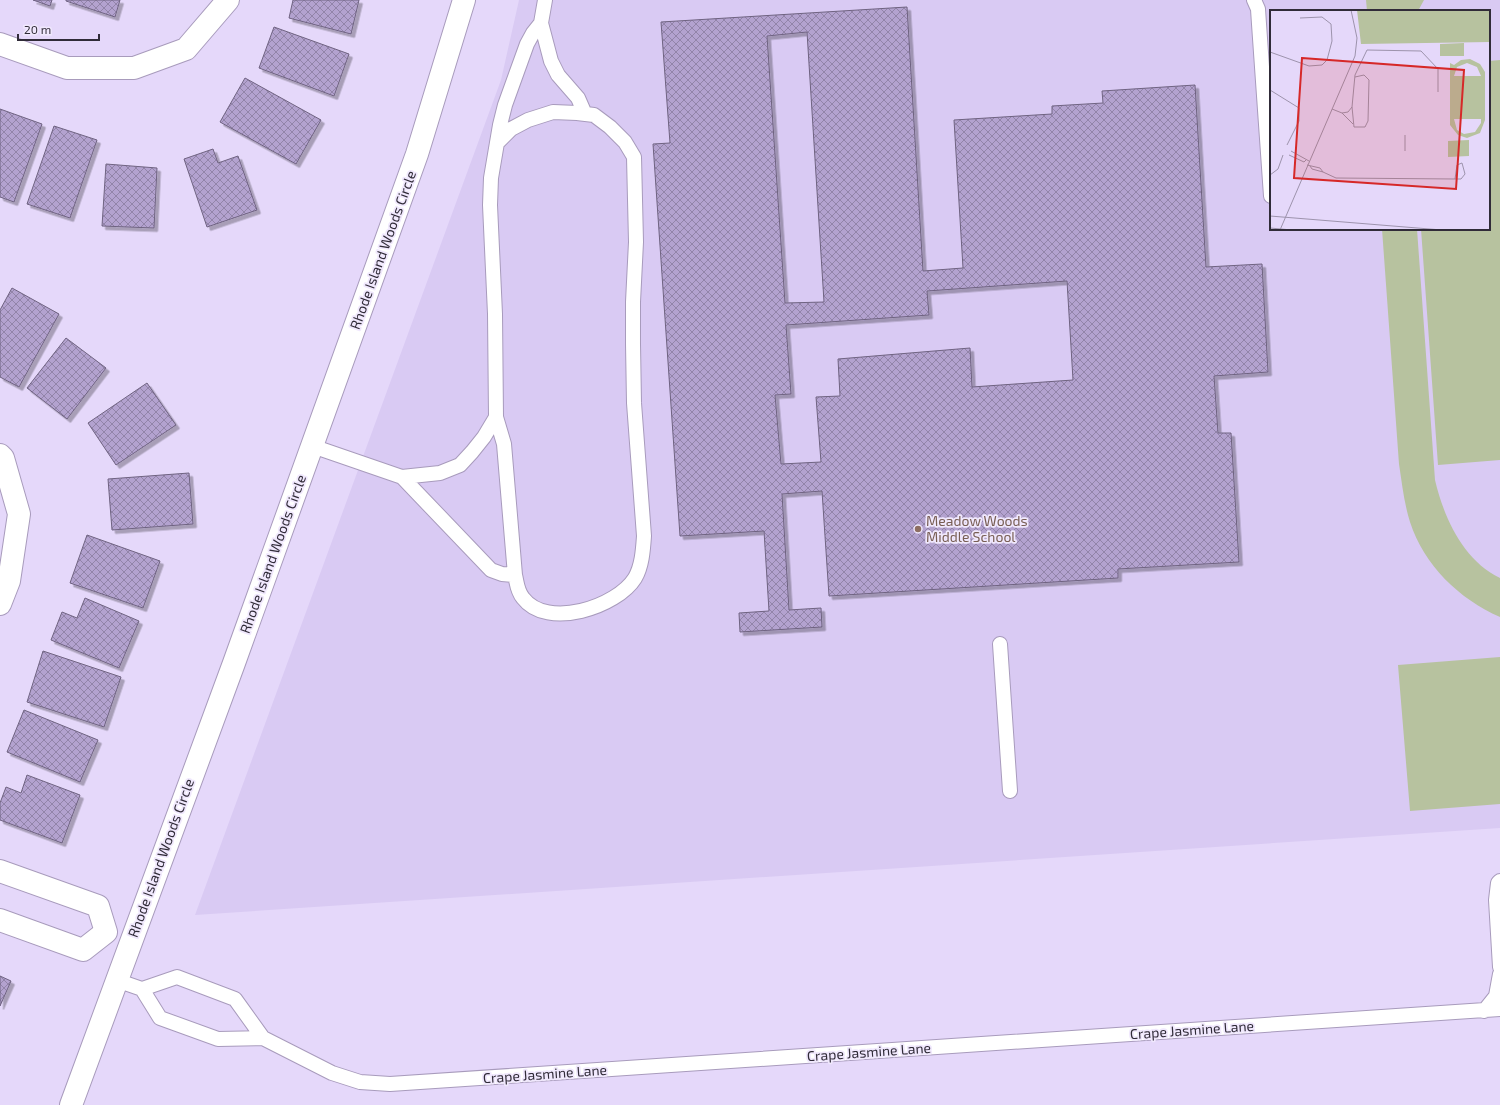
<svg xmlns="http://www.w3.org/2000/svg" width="1500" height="1105" font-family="'Exo 2',sans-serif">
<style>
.built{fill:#d9caf3;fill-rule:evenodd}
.park{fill:#b7c29f}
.building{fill:url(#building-cross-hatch);stroke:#6f6381;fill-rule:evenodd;filter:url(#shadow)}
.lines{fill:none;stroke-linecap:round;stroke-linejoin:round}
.lane-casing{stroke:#a89bbc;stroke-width:16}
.street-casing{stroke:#a89bbc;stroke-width:24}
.secondary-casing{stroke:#a89bbc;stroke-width:24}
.lane{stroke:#fff;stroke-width:14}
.street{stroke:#fff;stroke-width:22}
.secondary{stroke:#fff;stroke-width:22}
.education-dot{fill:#8d6e63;stroke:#f0e8fd;stroke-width:1.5}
.labels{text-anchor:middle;stroke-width:3.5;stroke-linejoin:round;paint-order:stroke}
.street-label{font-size:14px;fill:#302b38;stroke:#f0e8fd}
.education-label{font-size:14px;fill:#785e54;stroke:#f0e8fd;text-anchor:start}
.inset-road{fill:none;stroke:#9d93ac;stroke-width:1}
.view{fill:#d62828;fill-opacity:0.15;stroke:#d62828;stroke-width:2}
.inset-edge{fill:none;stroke:#302b38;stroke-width:2}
</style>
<defs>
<pattern id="building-cross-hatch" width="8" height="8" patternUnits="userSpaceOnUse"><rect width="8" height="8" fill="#b3a2cf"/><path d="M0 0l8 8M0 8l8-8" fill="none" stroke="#9284a9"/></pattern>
<filter id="shadow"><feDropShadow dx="3.5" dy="3.5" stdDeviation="0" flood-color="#0004"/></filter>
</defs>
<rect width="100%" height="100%" fill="#e5d8fa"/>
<path class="built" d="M519 0H1500V828L195 915 501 80ZM1271 11H1489V229H1271Z"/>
<path class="park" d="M1366 0H1424L1418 11H1367Z
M1500 60V460L1438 465 1421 229H1489V61Z
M1382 229H1417L1435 480C1444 518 1463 560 1500 578V617C1459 599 1424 565 1410 522 1404 503 1402 483 1399 464Z
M1500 657V804L1410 811 1398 665Z"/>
<path class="building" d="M33 0H52L50 6Z
M66 0H120L115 17 66 1Z
M293 0H359L351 34 289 18Z
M907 7 923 271 963 268 954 120 1052 114V106L1103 103 1102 91 1195 85 1206 267 1262 264 1268 372 1214 376 1218 433H1231L1239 562 1118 569V578L829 596 822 491 782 494 789 610 821 608 822 627 740 632 739 613 769 611 764 531 680 536 653 144 670 143 661 22ZM807 32 824 302 785 303 767 36ZM1067 281 1073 380 972 387 970 348 838 359 840 396 816 397 821 462 781 464 775 395 791 394 786 325 929 315 927 291Z
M274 27 349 54 334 96 259 68Z
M245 78 321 120 296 164 220 122Z
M0 109 42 124 14 202 0 197Z
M54 126 97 140 70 218 27 204Z
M213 149 218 163 238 156 257 210 207 227 184 159Z
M106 164 157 168 154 228 102 226Z
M12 288 59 314 19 387 0 377V310Z
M66 338 106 368 67 419 27 388Z
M147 383 176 425 116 465 88 423Z
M189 473 193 524 112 530 108 479Z
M87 535 160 561 143 608 70 583Z
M85 598 139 621 119 668 51 640 62 612 77 618Z
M43 651 121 677 104 727 27 702Z
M24 710 98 740 80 782 7 752Z
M27 775 80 795 62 843 0 820V803L6 787 21 793Z
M0 976 11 981 0 1006Z"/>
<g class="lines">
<defs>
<path id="lane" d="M545 0 541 23 551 61 558 75 578 98 585 114
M1254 0 1258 9 1259 24 1271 196
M496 417 504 444 515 575C517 583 517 591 523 598 547 630 617 607 635 578 642 566 643 550 644 536L634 403 633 344V302L636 242 634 157 625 142 610 127 594 115 577 113 553 112 528 120 511 129 498 142
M312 446 402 477 440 473 460 465 472 452 484 437 496 417 495 314 490 205 491 178 500 125 505 105 527 44 533 33 541 23
M402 477 491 570 502 574 515 575
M1000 644 1010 791
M1500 881 1498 883 1496 900 1500 967
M116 980 142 989 177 977 235 999 263 1038 218 1039 160 1018 142 989
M1484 1011 1496 996 1500 974
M263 1038 332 1073 360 1082 390 1084 1500 1009"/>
<path id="street" d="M0 44 67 68H134L186 49 228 0
M0 455 3 458 19 514 9 581 0 604
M0 871 98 906 106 932
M0 920 83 950 106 932"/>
<path id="secondary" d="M71 1105 234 663 417 154 464 0"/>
</defs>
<use href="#lane" class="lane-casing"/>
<use href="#street" class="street-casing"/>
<use href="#secondary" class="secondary-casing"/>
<use href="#lane" class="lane"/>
<use href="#street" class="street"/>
<use href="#secondary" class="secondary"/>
</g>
<circle class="education-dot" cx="918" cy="529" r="4"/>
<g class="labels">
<g class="street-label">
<text transform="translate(383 250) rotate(-70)" y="5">Rhode Island Woods Circle</text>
<text transform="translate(273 554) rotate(-70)" y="5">Rhode Island Woods Circle</text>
<text transform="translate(161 858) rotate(-70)" y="5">Rhode Island Woods Circle</text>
<text transform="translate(1192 1030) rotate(-4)" y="5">Crape Jasmine Lane</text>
<text transform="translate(869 1052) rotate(-4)" y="5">Crape Jasmine Lane</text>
<text transform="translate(545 1074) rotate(-4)" y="5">Crape Jasmine Lane</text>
</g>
<g class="education-label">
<text x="926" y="526">Meadow Woods<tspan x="926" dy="16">Middle School</tspan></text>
</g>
</g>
<g transform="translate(1270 10)">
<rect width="220" height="220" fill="#e5d8fa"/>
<path d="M87 0H220V32L91 34ZM194 33V46H170V34ZM200 49 210 54 215 62V110L210 123 197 128 188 125 180 115V53L184 55 191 50ZM197 53 207 57 211 66H184L187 57ZM184 109H211V113L205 122 194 124 187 120ZM199 130V146L178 147V131Z" fill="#b7c29f" fill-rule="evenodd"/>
<path class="inset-road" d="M0 42 39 56 52 55 57 50 62 31 61 14 52 7 30 8M0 80 29 98V111L17 135M82 97 84 117H95L98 111 99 70 94 65 85 67M62 99 72 103 83 114M72 103 78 102 82 97 85 65 97 40 151 41 168 59V82M135 125V141M21 141 39 151M19 145 34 152 36 150M37 155 50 158 53 162 42 159 40 156M53 162 66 168 185 169H191L195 164 192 153 187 155 185 169M0 165 8 159 13 145M0 206 172 220M0 218 22 220M10 220 85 46 87 28 81 0"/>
<path class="view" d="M32 48 194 60 186 179 24 168Z"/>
<rect width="220" height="220" class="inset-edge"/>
</g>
<path d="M18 34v6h81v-6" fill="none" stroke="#302b38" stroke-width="2"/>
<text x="24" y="34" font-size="12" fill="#302b38" stroke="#f0e8fd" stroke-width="3" paint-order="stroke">20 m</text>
</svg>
